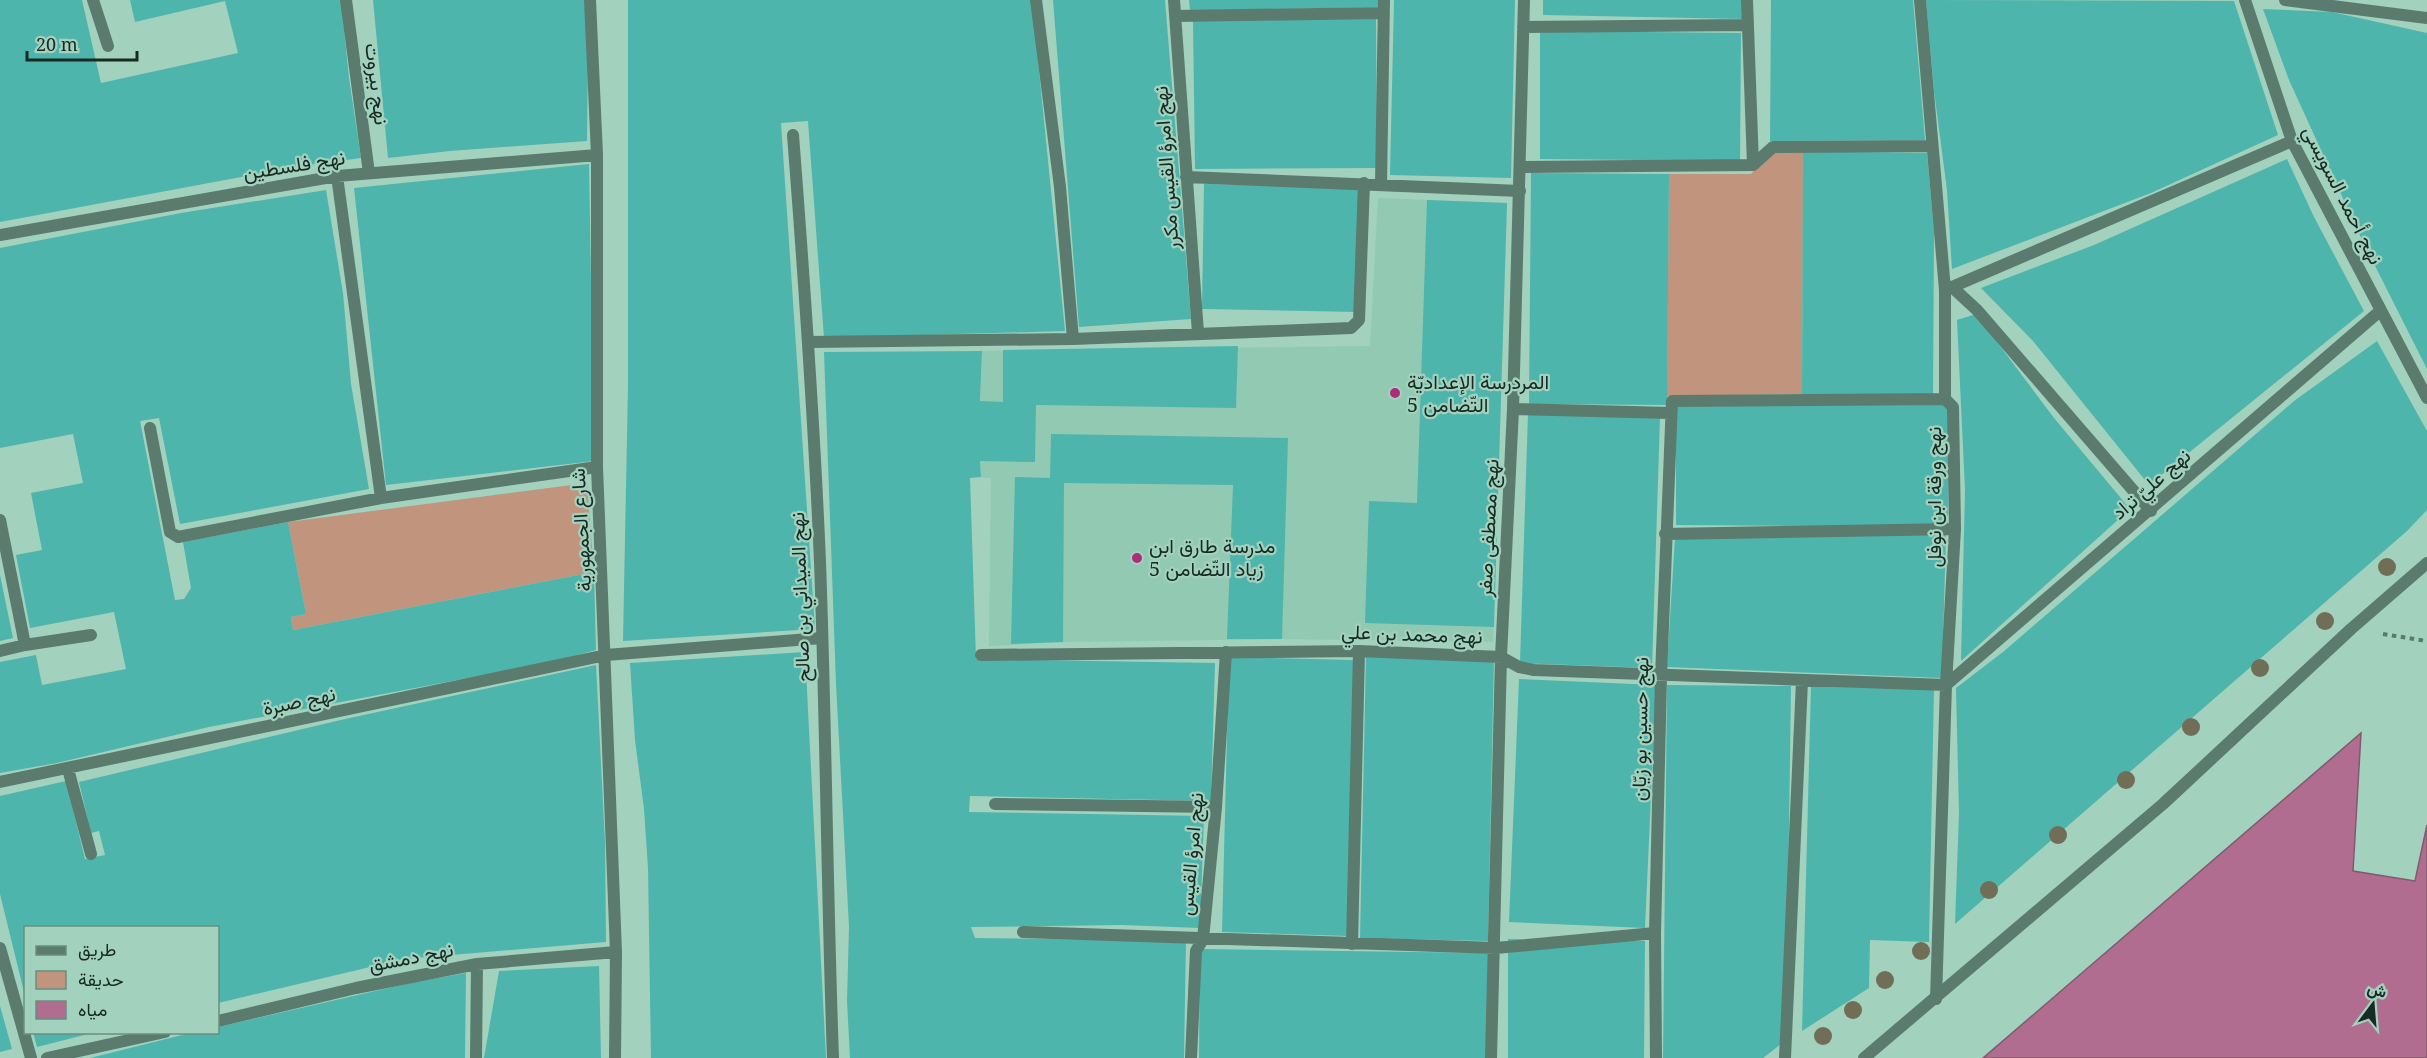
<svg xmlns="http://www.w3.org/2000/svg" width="2427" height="1058" font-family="'Noto Serif',Vazirmatn,serif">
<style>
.built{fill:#91c9b2}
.green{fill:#c0947d}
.water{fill:#b06d8f;stroke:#82596f;stroke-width:1.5}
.building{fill:#4eb5ad}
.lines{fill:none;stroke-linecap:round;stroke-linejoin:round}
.path{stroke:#5a7a6d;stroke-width:4;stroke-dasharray:4.5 4.5;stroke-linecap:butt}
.minor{stroke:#5a7b6e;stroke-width:12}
.tertiary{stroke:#5a7b6e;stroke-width:12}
.tree{fill:#706e57}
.poi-dot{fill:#ad2d7a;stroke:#a2d1be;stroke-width:2}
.labels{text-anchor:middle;stroke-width:4.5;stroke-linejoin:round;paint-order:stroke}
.street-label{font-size:20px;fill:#172a23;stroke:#a2d1be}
.poi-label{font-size:20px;fill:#172a23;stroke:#a2d1be;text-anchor:start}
</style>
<rect width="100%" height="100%" fill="#a2d1be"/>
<path class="built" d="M1378 198 1507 203 1493 642 1282 639 1063 642 989 646 991 478 981 477 979 437 982 351 1370 346Z"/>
<path class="green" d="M1772 151H1803L1802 394 1667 396 1669 174H1751Z
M587 483 594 572 293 630 291 617 306 614 288 522Z"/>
<path class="water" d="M2361 733 2353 871 2415 881 2427 825V1058H1983Z"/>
<path class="building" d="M0 0H82L101 83 238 53 225 1 135 22 130 0H341L349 78 361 158 301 166 0 222Z
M373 0H586L588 52 587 141 450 151 388 158Z
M628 0H1032L1065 331 824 338 808 121 781 123 815 629 623 641 628 384Z
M1053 0H1165L1191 319 1079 327Z
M1189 0H1378V7L1190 11Z
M1394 0H1515L1511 178 1390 175Z
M1543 0H1743V19L1543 15Z
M1771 0H1913L1925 140 1770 141Z
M1926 0 2234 1 2278 135 2151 193 1952 269 1947 190 1934 91Z
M2263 9 2332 12 2427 33V369L2363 242 2289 80Z
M1376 19 1377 168 1195 169 1193 20Z
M1540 31 1741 33 1740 161 1540 159Z
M1803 151 1927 153 1934 231 1933 396 1802 394Z
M2287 159 2314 217 2364 311 2149 485 2033 341 1981 288 2094 245Z
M589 164 594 461 386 485 354 188Z
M1531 173 1669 174 1667 405 1529 404Z
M1204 184 1359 187 1356 312 1202 309Z
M326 190 343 293 351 384 369 489 180 524 159 418 140 421 175 600 184 599 191 588 183 542 288 522 306 614 291 617 293 630 594 572 596 650 552 662 209 727 57 763 0 773V662L36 655 42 685 126 669 114 612 30 628 16 555 42 550 31 493 83 483 73 434 0 448V248L181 213Z
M1427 200 1507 203 1494 627 1365 623 1369 501 1417 503Z
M1976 314 2054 418 2130 509 1961 661 1965 490 1957 320Z
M2377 341 2427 431V510L2407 531 1955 924 1959 813 1956 688 2003 652 2294 401Z
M1238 346 1236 408 1036 405 1035 462 980 461 981 477 970 478 976 659 1215 663 1211 801 970 796 969 812 1204 816 1200 928 1122 925 971 927 975 938 1186 941 1184 1058H850L847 1001 849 927 836 684 824 352 982 351 980 401 1003 402V350Z
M1676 403 1949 405 1948 527 1676 525Z
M1528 413 1660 418 1652 668 1520 663Z
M1051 434 1288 438 1282 639H1227L1233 485 1064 483 1063 642 1011 644 1015 477 1050 478Z
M1946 534 1942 678 1667 667 1675 538Z
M0 575 13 638 0 641Z
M805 652 826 1058H651L648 868 644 809 635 740 630 663Z
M1366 655 1494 658 1488 941 1360 938Z
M1229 657 1354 660 1347 936 1222 932Z
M596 665 605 842 606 942 404 959 218 1003V927H26L25 996 0 894V796L66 781 85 859 105 855 99 831 91 833 79 782 345 719Z
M1519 679 1656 685 1645 928 1509 922Z
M1667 685 1791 686 1786 1040 1763 1058H1663Z
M1811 686 1934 689 1929 942 1870 940 1869 988 1802 1031Z
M1508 939 1645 941 1644 1058H1508Z
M1200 949 1488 953 1487 1058H1199Z
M599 966 601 1058H484L499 971Z
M466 973 465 1058H90L194 1032H218V1027L410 983Z
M0 1006 12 1049 0 1052Z
M33 1032H92V1033L37 1047Z"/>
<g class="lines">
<path class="path" d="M2383 634 2427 641"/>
<path class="minor" d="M93 0 108 46
M346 0 369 173
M590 0 597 155V467L616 952 615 1058
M1036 0 1060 187 1073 339
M1174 0 1198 333
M1747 0 1753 165
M1920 0 1945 290V399L1953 407 1955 529 1946 685 1936 999
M2245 0 2292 141 2427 398
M2285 0 2427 18
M1176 16 1384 13
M1523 27 1746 25
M793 135C804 277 814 419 820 562 826 727 827 893 833 1058
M1521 167 1753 165 1773 147 1932 146
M337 176 381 498
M1186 177 1520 191
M1381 184 1384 0
M0 235 337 176 597 155
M1952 287 1977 310 2151 511
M1945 290 2292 141
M808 342 1073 339 1351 328 1359 320 1364 183
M1513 409 1671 413
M150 428 170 532 178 537 381 498 597 467
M0 520 25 645 91 635
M1665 534 1955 529
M0 651 25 645
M981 655 1359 651 1501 657 1519 667 1534 670 1946 685 2380 311
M68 769 91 854
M0 782 606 655 822 638
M995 804 1216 807
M1023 932 1496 948 1655 933
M1352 944 1359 651
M0 948 31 1058
M218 1021 356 988 477 964 616 952
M47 1058 165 1032
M476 1058 477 964
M1191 1058 1196 951 1203 939 1216 807 1226 652
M1491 1058 1501 657 1513 409 1524 0
M1656 1058 1655 933 1661 676 1672 401 1945 399
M1785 1058 1802 681"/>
<path class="tertiary" d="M1864 1058 2163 804 2351 629 2427 563"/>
</g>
<g class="tree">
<circle cx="2387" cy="567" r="9"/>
<circle cx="2325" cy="621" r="9"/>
<circle cx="2260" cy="668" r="9"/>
<circle cx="2191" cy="727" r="9"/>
<circle cx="2126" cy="780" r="9"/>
<circle cx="2058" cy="835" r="9"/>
<circle cx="1989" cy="890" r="9"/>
<circle cx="1921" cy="951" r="9"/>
<circle cx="1885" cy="980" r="9"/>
<circle cx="1853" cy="1010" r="9"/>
<circle cx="1823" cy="1036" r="9"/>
</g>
<g class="poi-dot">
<circle cx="1395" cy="393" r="6"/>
<circle cx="1137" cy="558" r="6"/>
</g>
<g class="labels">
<g class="street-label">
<text transform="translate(377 84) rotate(83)" y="7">نهج بيروت</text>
<text transform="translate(294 165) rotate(-9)" y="7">نهج فلسطين</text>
<text transform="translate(1166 168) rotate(-94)" y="7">نهج امرؤ القيس مكرر</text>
<text transform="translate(2343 195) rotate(63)" y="7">نهج أحمد السويسي</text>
<text transform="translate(2151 484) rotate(-41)" y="7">نهج عليّ تراد</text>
<text transform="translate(1934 497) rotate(-90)" y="7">نهج ورقة ابن نوفل</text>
<text transform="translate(1488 528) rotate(-87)" y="7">نهج مصطفى صفر</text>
<text transform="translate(581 530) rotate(-93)" y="7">شارع الجمهورية</text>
<text transform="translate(800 597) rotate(-92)" y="7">نهج الميداني بن صالح</text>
<text transform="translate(1412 634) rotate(2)" y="7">نهج محمد بن علي</text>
<text transform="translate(299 701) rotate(-12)" y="7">نهج صبرة</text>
<text transform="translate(1640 729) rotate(-89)" y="7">نهج حسين بو زيّان</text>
<text transform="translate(1191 854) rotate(-85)" y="7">نهج امرؤ القيس</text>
<text transform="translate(411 957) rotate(-11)" y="7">نهج دمشق</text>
</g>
<g class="poi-label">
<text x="1407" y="389">المردرسة الإعداديّة<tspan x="1407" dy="23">التّضامن 5</tspan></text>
<text x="1149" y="553">مدرسة طارق ابن<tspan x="1149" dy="23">زياد التّضامن 5</tspan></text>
</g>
</g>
<rect x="24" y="926" width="195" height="108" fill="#a2d1be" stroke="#6a8e80" stroke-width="1.5"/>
<rect x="36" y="946" width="30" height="9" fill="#5a7b6e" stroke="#6a8e80" stroke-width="1.5"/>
<text x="78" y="956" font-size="18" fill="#172a23">طريق</text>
<rect x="36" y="971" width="30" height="18" fill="#c0947d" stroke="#6a8e80" stroke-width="1.5"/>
<text x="78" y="986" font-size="18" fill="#172a23">حديقة</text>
<rect x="36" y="1001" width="30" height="18" fill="#b06d8f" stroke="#6a8e80" stroke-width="1.5"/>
<text x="78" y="1016" font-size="18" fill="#172a23">مياه</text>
<g transform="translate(2373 1004) rotate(16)" stroke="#a2d1be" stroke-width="4.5" paint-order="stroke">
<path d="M0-4.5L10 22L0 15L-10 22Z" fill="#172a23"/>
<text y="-9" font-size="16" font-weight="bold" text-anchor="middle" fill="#172a23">ش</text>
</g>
<path d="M27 51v9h110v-9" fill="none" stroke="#172a23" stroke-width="3"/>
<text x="36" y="51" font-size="18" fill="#172a23" stroke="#a2d1be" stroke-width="4.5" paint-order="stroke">20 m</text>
</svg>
